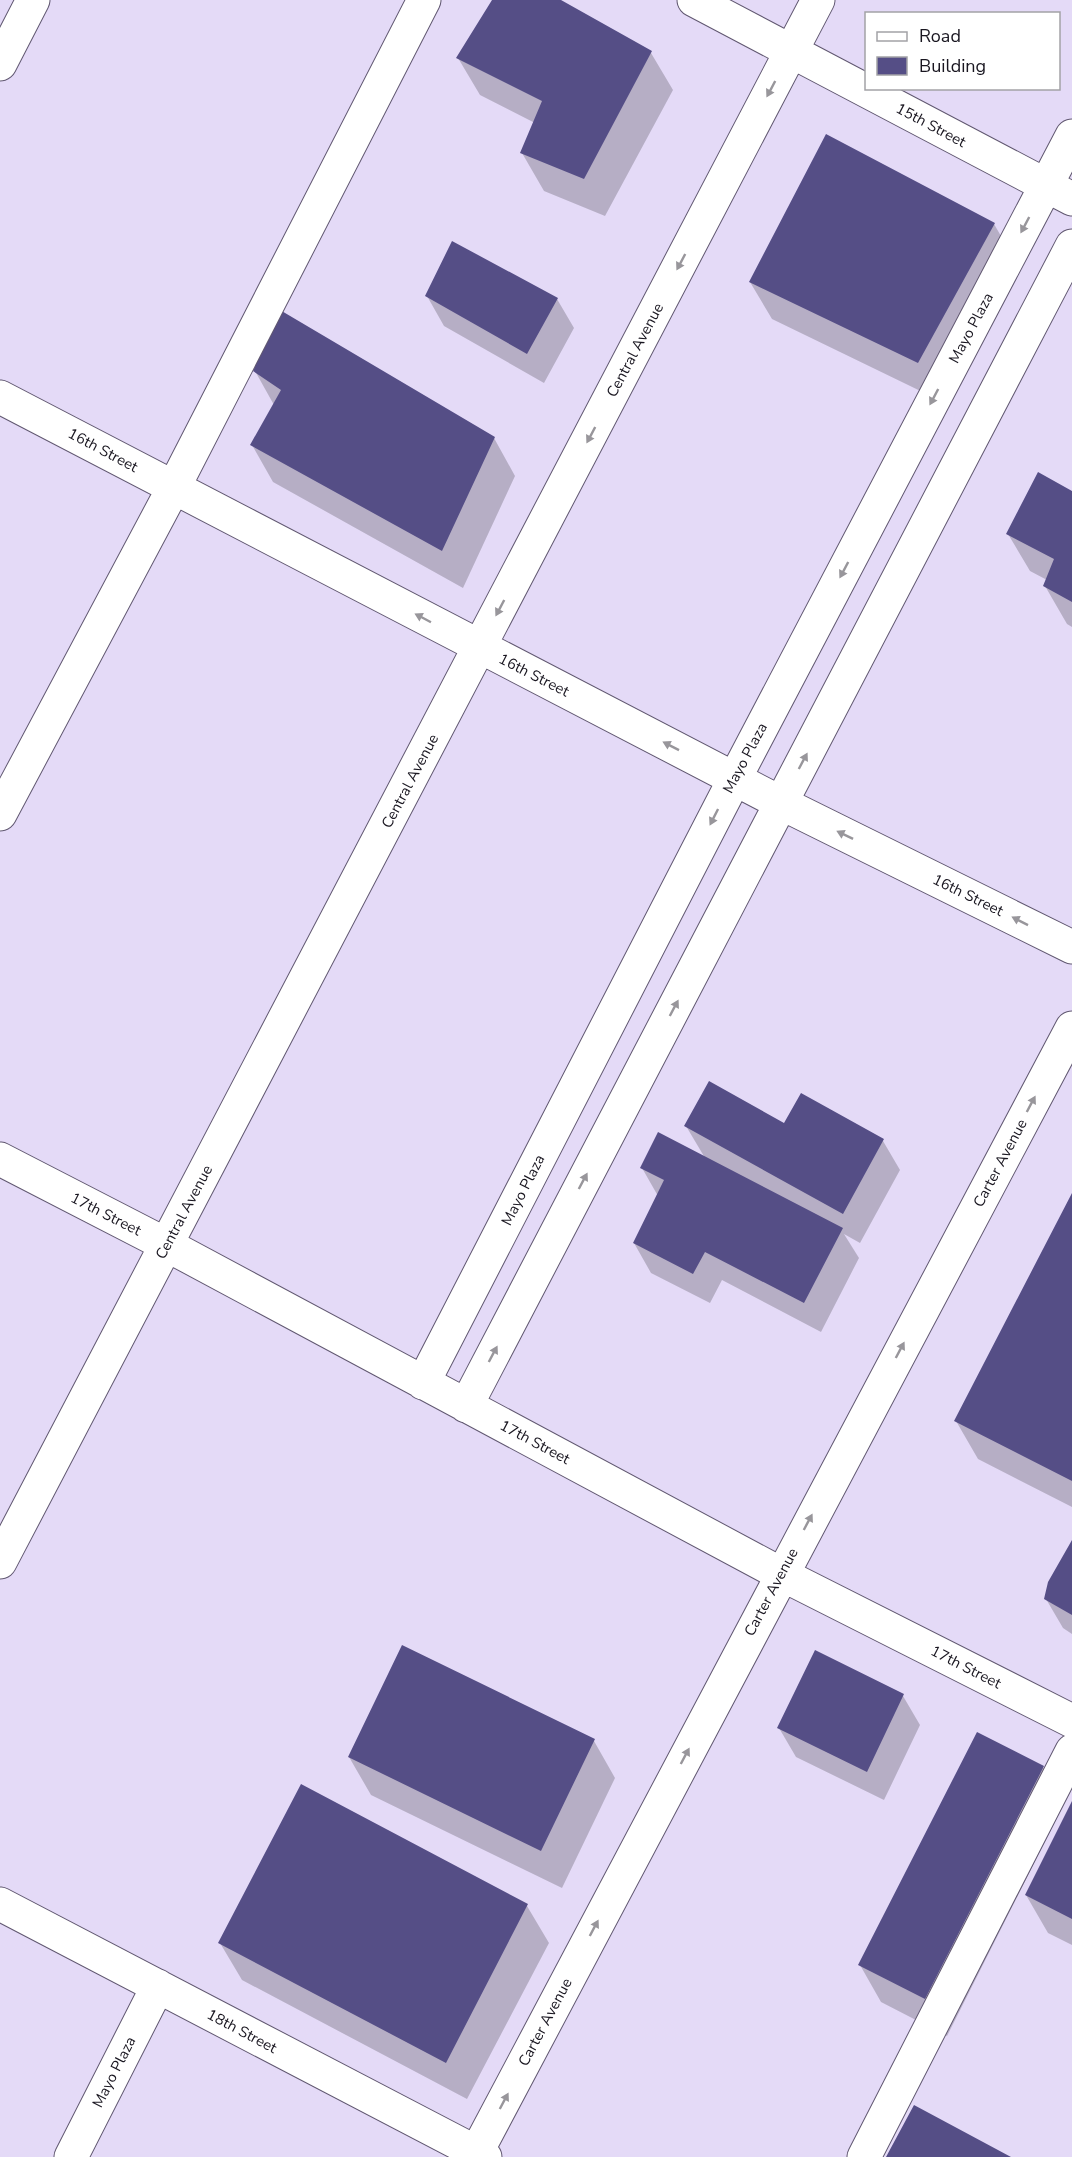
<svg xmlns="http://www.w3.org/2000/svg" width="1072" height="2157" font-family="'Nunito Sans',sans-serif">
<style>
.shadow{fill:#0003}
.building{fill:#554e86}
.lines{fill:none;stroke-linecap:round;stroke-linejoin:round}
.minor-casing{stroke:#615871;stroke-width:35}
.minor{stroke:#fff;stroke-width:33}
.oneway{fill:#98969b}
.labels{text-anchor:middle;stroke-width:6;stroke-linejoin:round;paint-order:stroke}
.street-label{font-size:15px;fill:#191620;stroke:#fff}
</style>
<rect width="100%" height="100%" fill="#e4daf7"/>
<path class="shadow" d="M493 0H558L651 53 673 90 605 216 544 191 522 153 535 123 480 95 458 58Z
M994 224 1016 262 939 400 772 319 750 282Z
M427 296 557 299 574 328 544 383 444 326Z
M255 371 494 438 515 476 463 588 273 482 252 445 274 405Z
M1072 493V627L1067 624 1045 586 1047 580 1030 571 1008 534Z
M785 1125 883 1141 900 1170 860 1243 844 1234 859 1258 821 1332 722 1280 710 1303 651 1273 634 1243 658 1196 642 1168 705 1158 686 1126Z
M1072 1196V1507L978 1459 956 1421Z
M1072 1543V1634L1063 1628 1046 1599Z
M903 1696 920 1725 884 1800 796 1757 779 1728Z
M594 1741 615 1778 562 1888 371 1795 349 1757Z
M1043 1767 1064 1804 947 2036 881 2002 860 1965Z
M302 1786 527 1906 549 1943 467 2099 242 1980 220 1943Z
M1072 1804V1945L1048 1933 1026 1895Z"/>
<path class="building" d="M492 0H561L652 51 584 179 520 153 542 101 456 58Z
M826 134 995 223 918 363 749 282Z
M452 241 558 298 527 354 425 296Z
M280 310 495 437 442 551 250 445 281 390 253 371Z
M1038 472 1072 491V602L1043 586 1054 559 1006 534Z
M709 1081 784 1123 801 1093 884 1139 843 1214 684 1126Z
M658 1132 843 1228 804 1303 705 1252 693 1274 633 1243 664 1180 640 1168Z
M1072 1193V1481L954 1421Z
M1072 1540V1615L1044 1599 1048 1582Z
M402 1645 595 1739 541 1851 348 1757Z
M815 1650 904 1694 867 1772 777 1728Z
M977 1732 1044 1766 925 1999 858 1965Z
M301 1784 528 1904 446 2063 218 1943Z
M1072 1801V1919L1025 1895Z
M914 2105 1011 2157H886Z"/>
<g class="lines">
<defs>
<path id="minor" d="M694 0 1072 199
M0 64 33 0
M0 397 781 803 1072 947
M0 814 174 487 424 0
M0 1159 167 1245 781 1574 1072 1721
M423 1383 735 778 1072 136
M466 1406 1072 246
M0 1562 818 0
M0 1904 485 2157
M71 2157 158 1986
M474 2157 1072 1028
M864 2157 1072 1751"/>
</defs>
<use href="#minor" class="minor-casing"/>
<use href="#minor" class="minor"/>
</g>
<defs><path id="oneway-solid" d="M-6-.8H1V-3.2L6.5 0L1 3.2V.8H-6Z" transform="scale(1.5)"/></defs>
<g class="oneway">
<use href="#oneway-solid" transform="translate(771 89) rotate(118)"/>
<use href="#oneway-solid" transform="translate(1025 225) rotate(118)"/>
<use href="#oneway-solid" transform="translate(681 262) rotate(118)"/>
<use href="#oneway-solid" transform="translate(934 397) rotate(118)"/>
<use href="#oneway-solid" transform="translate(591 435) rotate(118)"/>
<use href="#oneway-solid" transform="translate(844 570) rotate(118)"/>
<use href="#oneway-solid" transform="translate(500 608) rotate(118)"/>
<use href="#oneway-solid" transform="translate(423 618) rotate(-152)"/>
<use href="#oneway-solid" transform="translate(671 746) rotate(-153)"/>
<use href="#oneway-solid" transform="translate(803 761) rotate(-62)"/>
<use href="#oneway-solid" transform="translate(714 817) rotate(117)"/>
<use href="#oneway-solid" transform="translate(845 835) rotate(-154)"/>
<use href="#oneway-solid" transform="translate(1020 921) rotate(-153)"/>
<use href="#oneway-solid" transform="translate(674 1008) rotate(-62)"/>
<use href="#oneway-solid" transform="translate(1031 1104) rotate(-62)"/>
<use href="#oneway-solid" transform="translate(583 1181) rotate(-62)"/>
<use href="#oneway-solid" transform="translate(900 1350) rotate(-62)"/>
<use href="#oneway-solid" transform="translate(493 1354) rotate(-62)"/>
<use href="#oneway-solid" transform="translate(808 1522) rotate(-62)"/>
<use href="#oneway-solid" transform="translate(685 1756) rotate(-62)"/>
<use href="#oneway-solid" transform="translate(594 1928) rotate(-62)"/>
<use href="#oneway-solid" transform="translate(504 2101) rotate(-62)"/>
</g>
<g class="labels">
<g class="street-label">
<text transform="translate(931 125) rotate(28)" y="5">15th Street</text>
<text transform="translate(971 328) rotate(-62)" y="5">Mayo Plaza</text>
<text transform="translate(635 350) rotate(-62)" y="5">Central Avenue</text>
<text transform="translate(103 450) rotate(28)" y="5">16th Street</text>
<text transform="translate(534 675) rotate(27)" y="5">16th Street</text>
<text transform="translate(745 758) rotate(-62)" y="5">Mayo Plaza</text>
<text transform="translate(410 781) rotate(-62)" y="5">Central Avenue</text>
<text transform="translate(968 895) rotate(26)" y="5">16th Street</text>
<text transform="translate(1000 1163) rotate(-62)" y="5">Carter Avenue</text>
<text transform="translate(523 1190) rotate(-63)" y="5">Mayo Plaza</text>
<text transform="translate(184 1212) rotate(-62)" y="5">Central Avenue</text>
<text transform="translate(106 1214) rotate(27)" y="5">17th Street</text>
<text transform="translate(535 1442) rotate(28)" y="5">17th Street</text>
<text transform="translate(771 1592) rotate(-62)" y="5">Carter Avenue</text>
<text transform="translate(966 1667) rotate(27)" y="5">17th Street</text>
<text transform="translate(545 2022) rotate(-62)" y="5">Carter Avenue</text>
<text transform="translate(242 2031) rotate(28)" y="5">18th Street</text>
<text transform="translate(114 2072) rotate(-63)" y="5">Mayo Plaza</text>
</g>
</g>
<rect x="865" y="12" width="195" height="78" fill="#ffffff" stroke="#a3a2a6" stroke-width="1.5"/>
<rect x="877" y="32" width="30" height="9" fill="#ffffff" stroke="#a3a2a6" stroke-width="1.5"/>
<text x="919" y="42" font-size="18" fill="#191620">Road</text>
<rect x="877" y="57" width="30" height="18" fill="#554e86" stroke="#a3a2a6" stroke-width="1.5"/>
<text x="919" y="72" font-size="18" fill="#191620">Building</text>
</svg>
